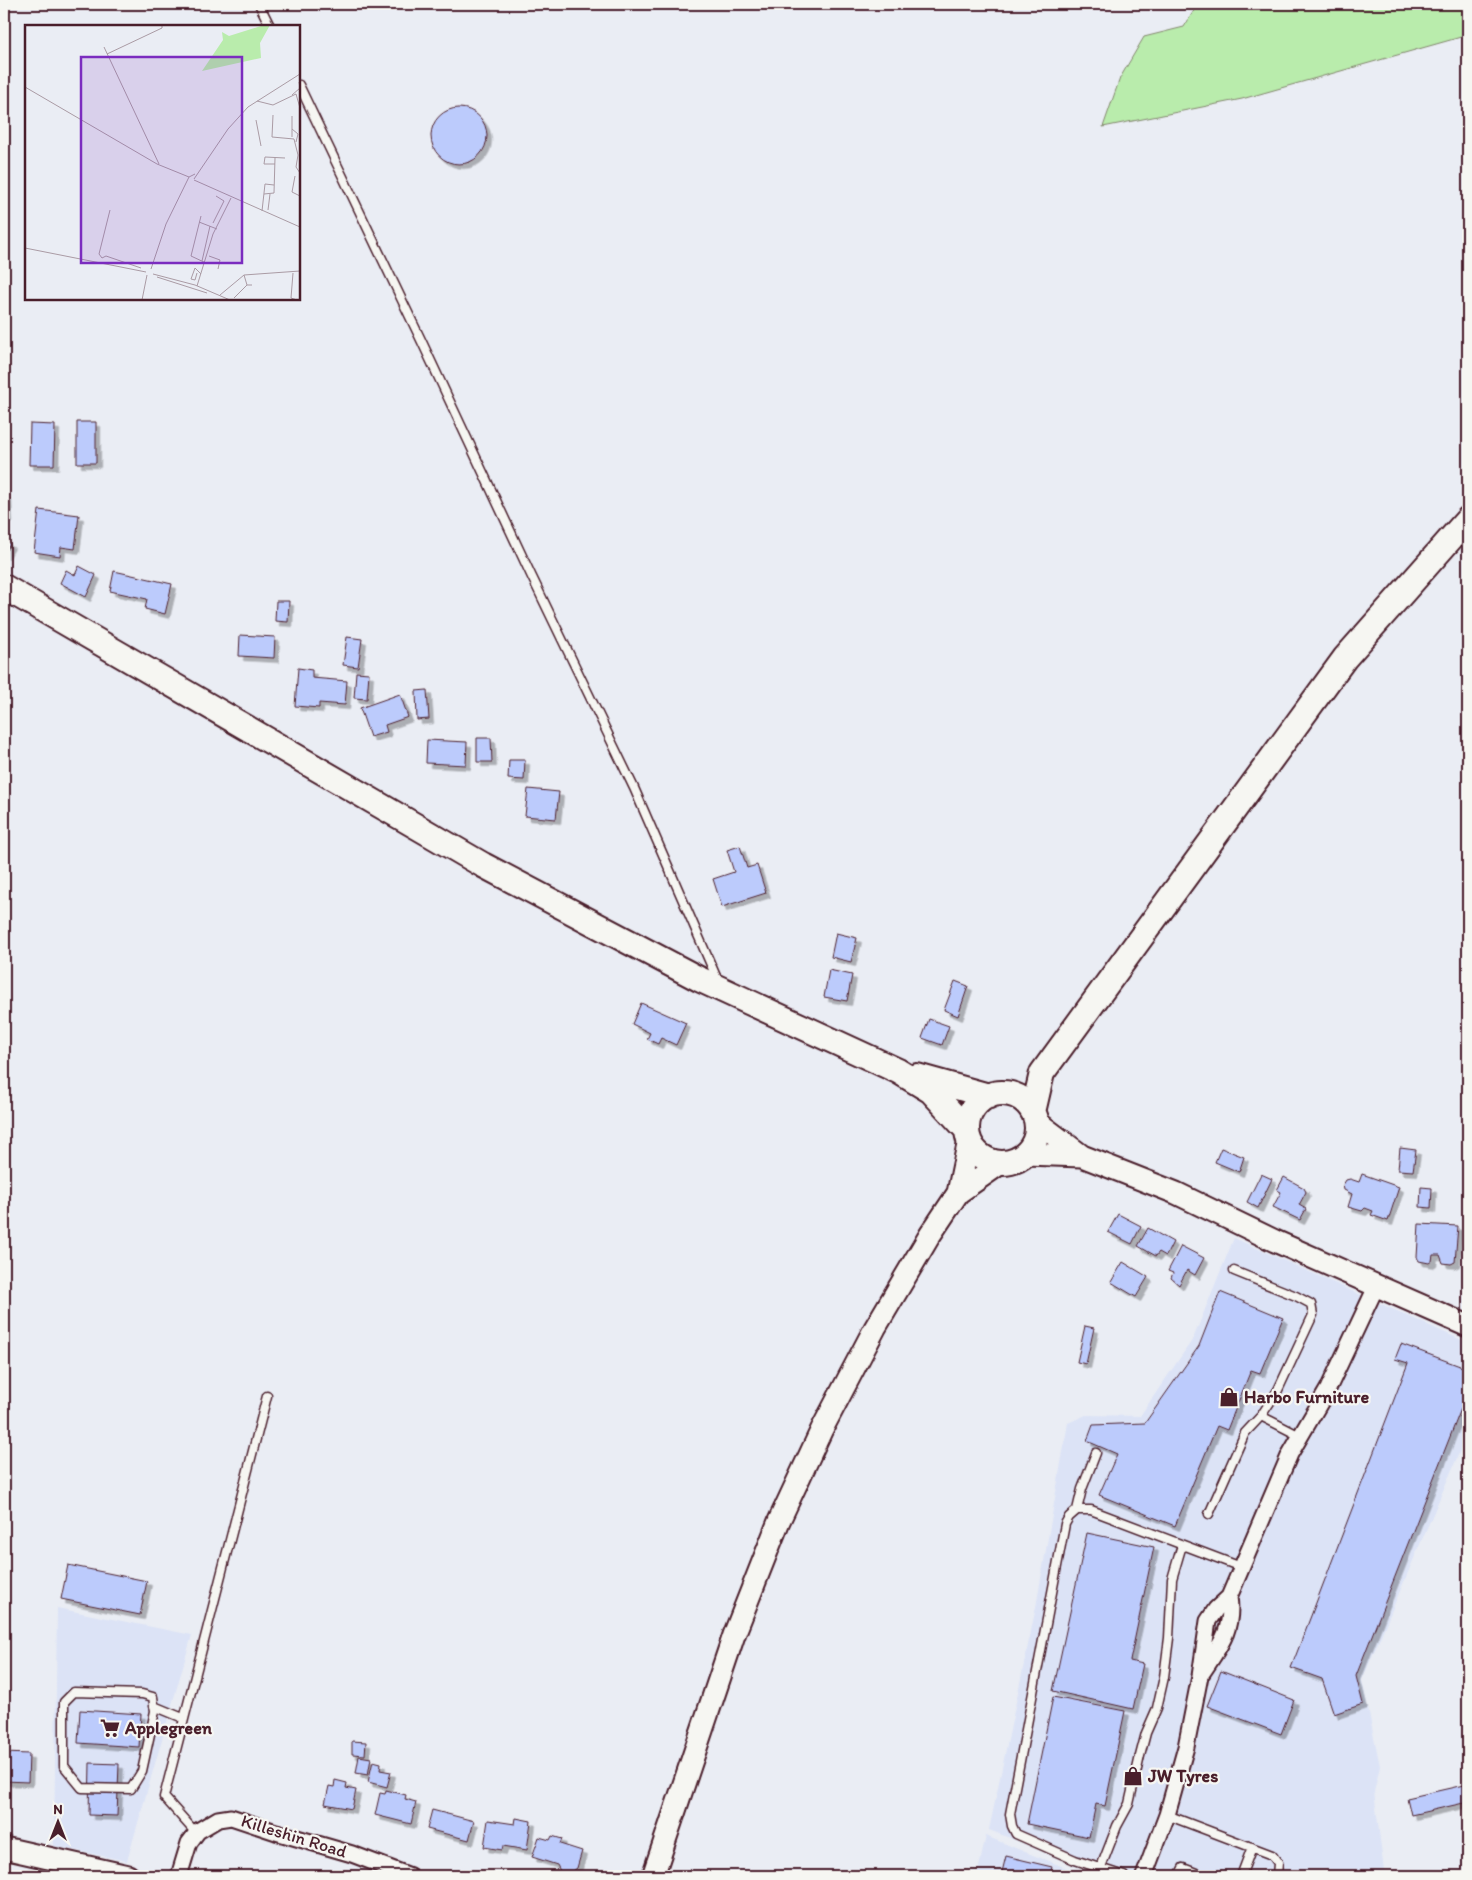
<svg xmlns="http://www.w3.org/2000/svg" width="1472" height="1880" font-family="Itim,sans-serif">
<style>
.built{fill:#dce3f6}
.green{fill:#b9ecac;stroke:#82866c}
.building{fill:#bccbfc;stroke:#4a1f2b;filter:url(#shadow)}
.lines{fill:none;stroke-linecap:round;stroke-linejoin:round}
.service-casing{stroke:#4a1f2b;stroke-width:11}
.minor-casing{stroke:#4a1f2b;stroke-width:19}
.secondary-casing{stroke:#4a1f2b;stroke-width:25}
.primary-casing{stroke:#4a1f2b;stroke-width:28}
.service{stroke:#f6f6f2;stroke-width:8}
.minor{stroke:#f6f6f2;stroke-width:15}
.secondary{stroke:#f6f6f2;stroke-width:21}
.primary{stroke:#f6f6f2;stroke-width:24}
.labels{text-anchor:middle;stroke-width:4.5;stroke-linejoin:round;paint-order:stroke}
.poi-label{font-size:18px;font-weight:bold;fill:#4a1f2b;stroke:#f6f6f2;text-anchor:start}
.street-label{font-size:18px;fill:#4a1f2b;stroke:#f6f6f2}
.inset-road{fill:none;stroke:#aa9ba4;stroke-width:1}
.view{fill:#7b2cbf;fill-opacity:0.15;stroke:#7b2cbf;stroke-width:2.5}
.inset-edge{fill:none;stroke:#4a1f2b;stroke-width:2.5}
</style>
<defs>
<filter id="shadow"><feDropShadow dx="4.5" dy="4.5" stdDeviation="0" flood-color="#0004"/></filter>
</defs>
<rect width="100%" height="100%" fill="#eaedf4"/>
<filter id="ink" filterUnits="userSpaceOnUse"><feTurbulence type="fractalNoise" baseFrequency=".02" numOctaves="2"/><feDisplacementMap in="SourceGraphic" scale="10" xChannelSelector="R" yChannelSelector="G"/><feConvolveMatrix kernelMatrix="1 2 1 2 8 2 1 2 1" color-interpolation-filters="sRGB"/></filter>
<g filter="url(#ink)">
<path class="built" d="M1234 1238 1468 1343V1432L1362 1680 1380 1766 1374 1792 1384 1871 1382 1876H1111L989 1830 1036 1607 1068 1423 1086 1415 1140 1416 1193 1339Z
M57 1608 192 1635 127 1861 54 1846Z
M986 1836 1025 1852 1087 1876H977Z"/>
<path class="green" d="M1198 4H1468V35L1242 99 1103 127 1120 78 1144 37 1184 27Z"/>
<path class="building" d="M431 136a28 28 0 1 1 56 0a28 28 0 1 1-56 0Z
M77 422H96V463H77Z
M30 424 55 425 54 465H29Z
M4 496H7L8 518H4Z
M39 510 79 515 75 549 61 547 60 556 34 552Z
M4 540 10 544 4 555Z
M79 566 96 575 86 597 60 583 66 570 75 575Z
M114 571 172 584 165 614 145 609 147 599 110 591Z
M276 601H289L288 622 275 621Z
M240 635 275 637 274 658 239 656Z
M347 637 362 639 358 667 343 665Z
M298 668 312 670V678L347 681 345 705 319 703V708L295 706Z
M356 672 369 673 367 699 354 698Z
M427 690 429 719 417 720 416 691Z
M400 694 408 717 385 725 387 732 370 737 360 708Z
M477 738H491L492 762H477Z
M427 740 467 742 466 765 426 763Z
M509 760H525L524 780 508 779Z
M528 789 559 792 556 819 525 816Z
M740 846 747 868 757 865 766 893 722 907 713 879 734 872 727 850Z
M836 933 857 938 851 962 831 957Z
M829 970 852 975 847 1001 824 997Z
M955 981 968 986 958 1016 944 1010Z
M641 1003 686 1023 676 1045 661 1038 658 1044 647 1039 650 1033 632 1024Z
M929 1019 949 1026 942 1045 922 1038Z
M1221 1148 1244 1157 1239 1172 1215 1162Z
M1400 1148 1416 1150 1413 1171 1398 1170Z
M1261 1174 1272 1179 1258 1208 1247 1202Z
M1362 1174 1399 1187 1388 1221 1371 1215 1373 1211 1365 1208 1362 1211 1348 1207 1352 1194 1344 1190 1343 1185 1346 1180 1350 1179 1359 1182Z
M1284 1177 1304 1188 1306 1192 1299 1205 1306 1209 1300 1220 1273 1207 1281 1192 1277 1190Z
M1421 1187 1432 1188 1431 1208 1420 1207Z
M1118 1214 1141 1226 1132 1244 1108 1232Z
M1419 1224 1458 1226 1455 1262 1451 1264 1443 1263 1440 1255H1433L1432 1261 1429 1263 1419 1261 1417 1257Z
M1148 1228 1173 1242 1166 1256 1159 1252 1156 1256 1138 1246Z
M1181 1246 1204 1258 1195 1275 1187 1270 1179 1285 1171 1278 1173 1273 1168 1271Z
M1123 1262 1148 1277 1136 1297 1111 1282Z
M1220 1292 1283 1318 1260 1373 1251 1370 1227 1430 1217 1426 1175 1526 1099 1495 1117 1454 1087 1441 1093 1425 1145 1423 1199 1346Z
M1085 1326 1094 1328 1086 1364 1077 1362Z
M1401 1344 1468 1369V1391L1356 1676 1363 1704 1334 1714 1322 1679 1291 1668 1408 1363 1395 1359Z
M1087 1533 1154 1547 1130 1661 1143 1664 1133 1709 1053 1691Z
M68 1565 147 1581 140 1615 61 1599Z
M1221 1671 1294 1700 1281 1734 1207 1706Z
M1053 1697 1125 1711 1105 1806 1096 1804 1089 1837 1027 1824Z
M80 1710 141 1714 139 1747 78 1743Z
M352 1741 366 1742 365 1755 352 1754Z
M4 1753 29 1754 28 1782 4 1781Z
M359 1756 371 1758 368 1775 356 1773Z
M373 1761 381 1763 380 1770 391 1772 387 1787 368 1782Z
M90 1763 119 1764 117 1816 89 1815Z
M335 1780 347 1783 346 1788 356 1790 352 1809 325 1804 329 1786 334 1787Z
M1468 1784V1802L1411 1815 1407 1798Z
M386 1790 406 1795 405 1799 416 1802 411 1824 375 1815 380 1793 385 1794Z
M432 1810 474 1821 469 1840 427 1829Z
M516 1818 531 1821 527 1850 503 1846 502 1850 484 1847 488 1820 515 1824Z
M552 1836 562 1839 560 1844 582 1851 577 1868 568 1875 561 1873 557 1865 532 1857 539 1837 550 1840Z
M1006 1856 1052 1867 1050 1873 1067 1876H1001Z"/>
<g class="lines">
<defs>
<path id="service" d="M259 4 270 26
M299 85 422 342 531 575 634 788 718 981
M1261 1416 1300 1436
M1096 1453 1082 1489 1077 1510 1069 1517 1065 1524 1010 1814 1012 1826 1016 1834 1075 1860 1124 1876
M1077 1510H1091L1241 1567
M1209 1514 1245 1433 1261 1416 1278 1390 1313 1315 1311 1304 1296 1296 1234 1271
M74 1692 142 1694 153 1697 155 1711 142 1771 131 1789 82 1788 64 1766V1702Z
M154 1706 183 1718
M1167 1815 1272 1855 1278 1863 1277 1876
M196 1833 164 1797 267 1396
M1101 1867 1117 1826 1129 1804 1140 1756 1146 1733 1157 1708 1164 1677 1169 1638 1172 1579 1182 1545
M1179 1876 1183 1868 1204 1876
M1241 1876 1252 1847"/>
<path id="minor" d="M1202 1673C1219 1647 1234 1630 1229 1597
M179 1876 189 1843 198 1831 218 1819 231 1817 276 1832 352 1854 410 1876
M1144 1876 1167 1815 1186 1747 1200 1676 1208 1621 1216 1609 1229 1597 1290 1454 1328 1389 1376 1287"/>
<path id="secondary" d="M1037 1122 1082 1156 1176 1193 1275 1241 1468 1326
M1025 1154 1082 1156
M958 1193 969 1140
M4 1848 128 1876
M653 1876 734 1635 779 1521 822 1429 875 1328 930 1235 958 1193 1001 1163"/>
<path id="primary" d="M4 587 483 865 699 979 898 1071 931 1091 967 1130
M917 1076 989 1096
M967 1128a35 35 0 1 1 70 0a35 35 0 1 1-70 0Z
M1033 1112 1042 1073 1345 658 1468 519"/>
</defs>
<use href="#service" class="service-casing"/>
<use href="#minor" class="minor-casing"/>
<use href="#secondary" class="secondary-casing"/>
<use href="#primary" class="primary-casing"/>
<use href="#service" class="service"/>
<use href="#minor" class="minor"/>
<use href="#secondary" class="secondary"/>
<use href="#primary" class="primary"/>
</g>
</g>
<defs>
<symbol id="shop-bare" viewBox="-9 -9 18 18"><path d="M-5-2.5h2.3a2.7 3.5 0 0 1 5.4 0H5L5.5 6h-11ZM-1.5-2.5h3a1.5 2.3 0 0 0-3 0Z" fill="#4a1f2b" stroke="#f6f6f2" stroke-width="2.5" paint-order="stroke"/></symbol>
<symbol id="supermarket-bare" viewBox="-9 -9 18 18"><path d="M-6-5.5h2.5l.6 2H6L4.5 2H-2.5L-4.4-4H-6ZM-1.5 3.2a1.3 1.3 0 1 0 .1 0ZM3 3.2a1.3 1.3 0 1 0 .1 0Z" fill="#4a1f2b" stroke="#f6f6f2" stroke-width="2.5" paint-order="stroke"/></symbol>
</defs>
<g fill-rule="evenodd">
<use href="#shop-bare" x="1215" y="1383" width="28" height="28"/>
<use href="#supermarket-bare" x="96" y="1714" width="28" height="28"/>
<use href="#shop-bare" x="1119" y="1762" width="28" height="28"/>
</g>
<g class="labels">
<g class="poi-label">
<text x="1244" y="1403">Harbo Furniture</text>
<text x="125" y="1734">Applegreen</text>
<text x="1148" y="1782">JW Tyres</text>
</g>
<g class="street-label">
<text transform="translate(294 1836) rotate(17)" y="6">Killeshin Road</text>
</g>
</g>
<g transform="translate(25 25)">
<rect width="275" height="275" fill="#eaedf4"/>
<path d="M239 0H245L235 18 236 33 177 46 198 15 197 7 204 11Z" fill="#b9ecac"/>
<path class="inset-road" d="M79 22 134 139M82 29 137 3V0M0 62 132 139 164 152 170 149M267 70 275 63 274 57M232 76 248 80 271 69 275 83M248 90 247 112 269 114 273 130 271 142 275 148M231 95 236 121M267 104 273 109 271 117M267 112V91M250 139H239L240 132 260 133M270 151 267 167 275 171M169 154 203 104 223 82 275 49M169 155 275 202M239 169 249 168 250 133M243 185 245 169M237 186 240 159 249 160M176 191 166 231 181 238M174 197 192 204M188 198 199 176 191 171M0 223 121 247M184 231 195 235 193 244M77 233 74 229 85 185M77 233 81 231 116 243M177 236 185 201M126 244 141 199 164 152M172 248 170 255 166 254 170 243 176 249M268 248 266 273 272 275M128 249 170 260 205 275M219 250 222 260H227M132 252 182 268M172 261 188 209 206 173M195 270 219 250 275 246M209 273 222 260M117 275 122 250"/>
<path class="view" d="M56 32H217V238H56Z"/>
<rect width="275" height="275" class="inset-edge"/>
</g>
<rect width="1472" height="1880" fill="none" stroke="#f6f6f2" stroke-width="20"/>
<rect x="10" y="10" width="1452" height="1860" fill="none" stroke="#4a1f2b" stroke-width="2" filter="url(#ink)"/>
<g transform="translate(58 1822)" stroke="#f6f6f2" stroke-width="4" paint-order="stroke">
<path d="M0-4L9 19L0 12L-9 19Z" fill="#4a1f2b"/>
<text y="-8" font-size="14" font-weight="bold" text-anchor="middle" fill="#4a1f2b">N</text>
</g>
</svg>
